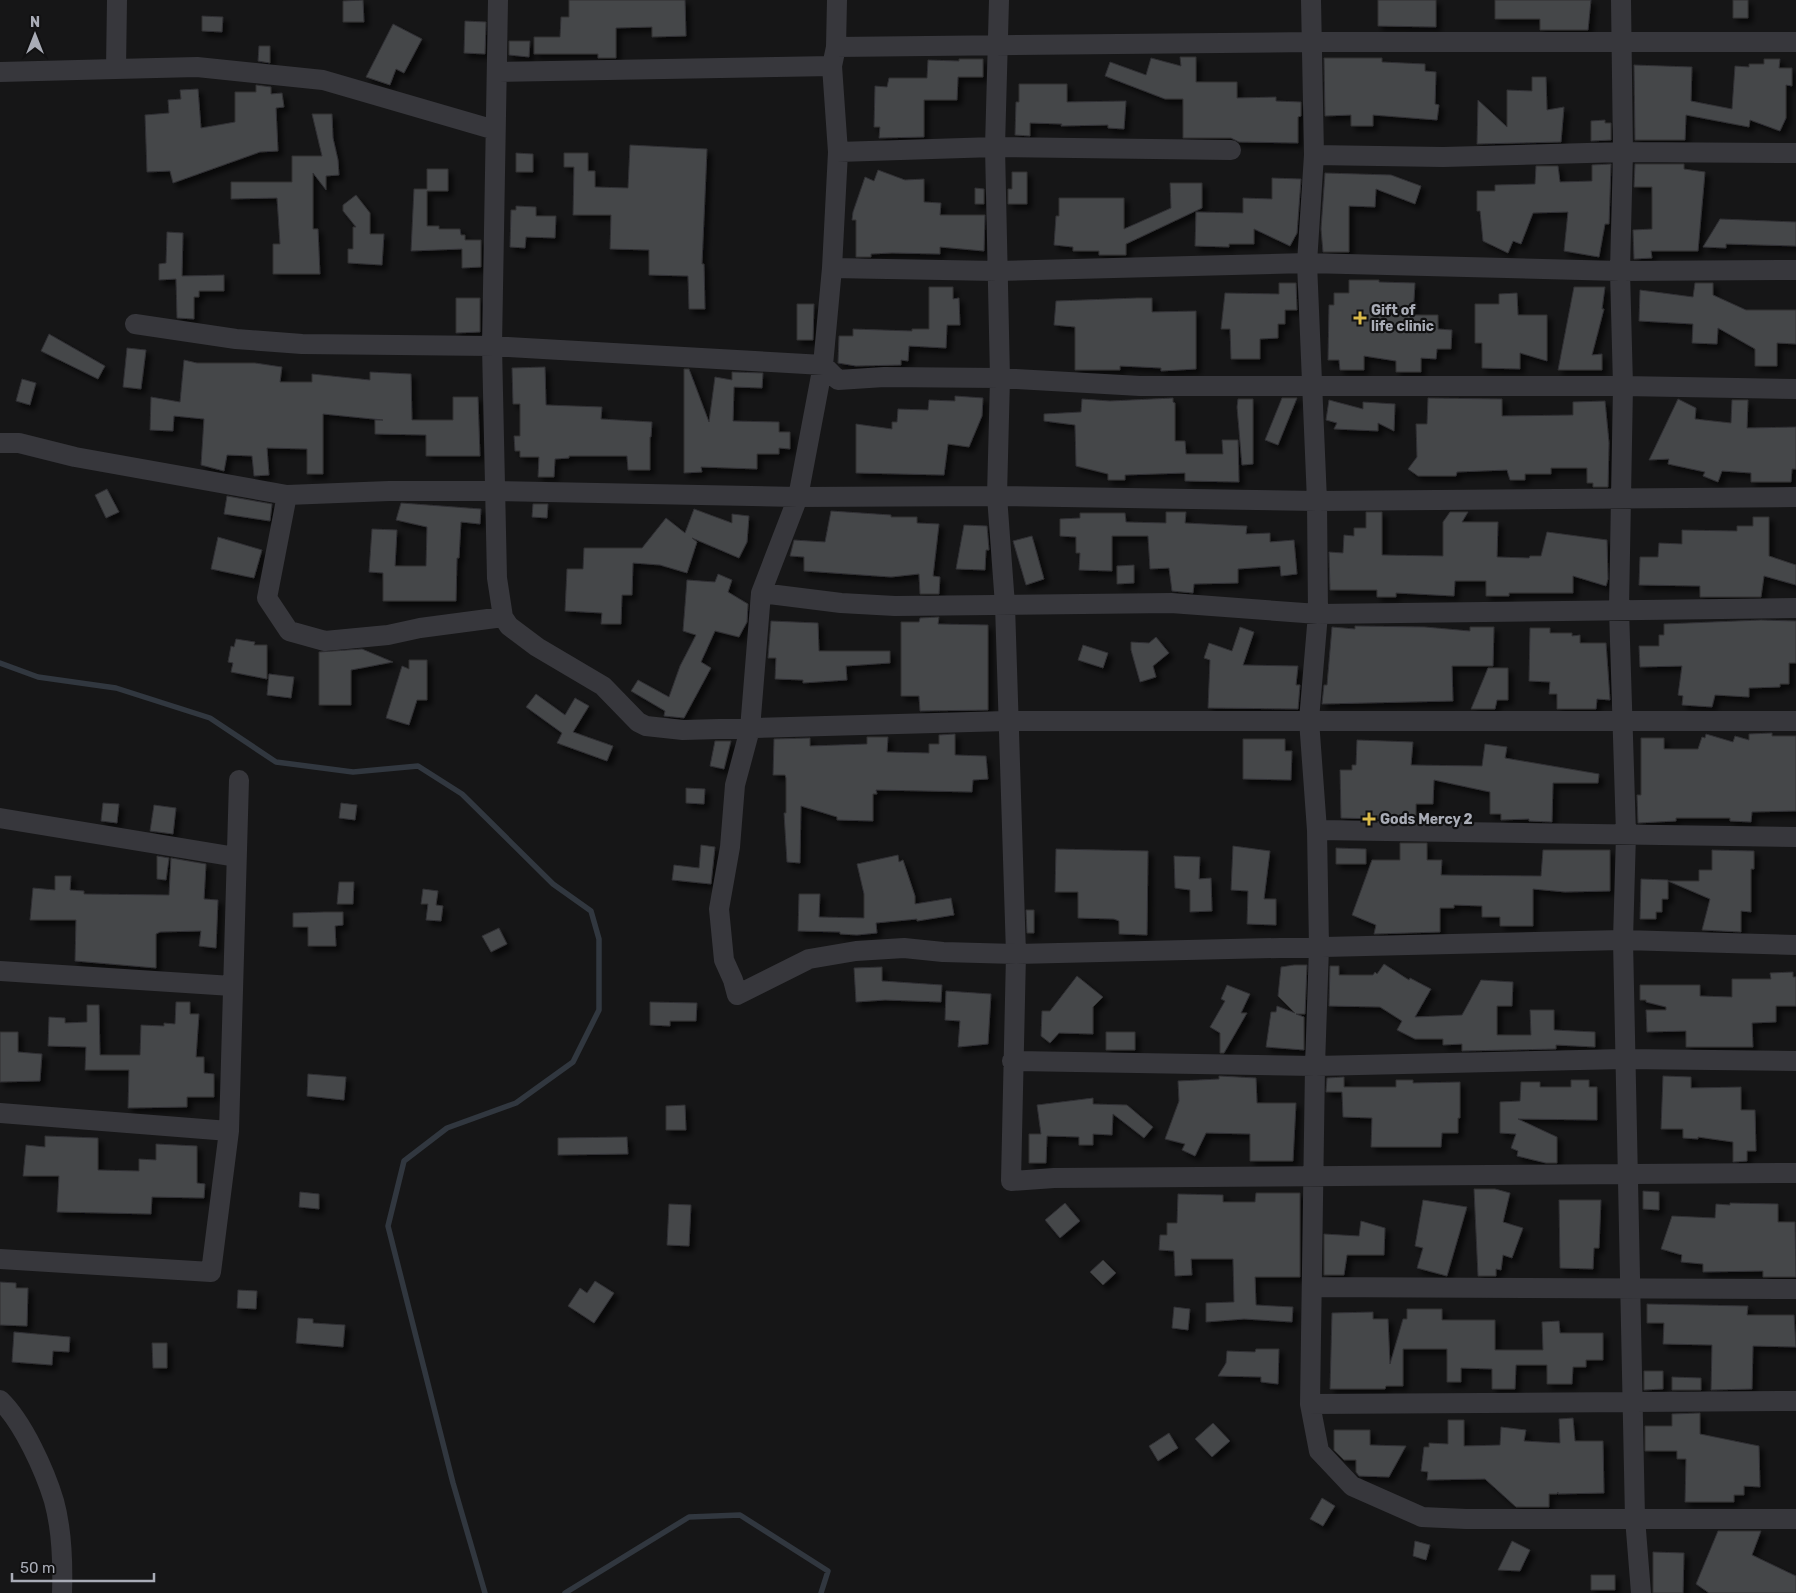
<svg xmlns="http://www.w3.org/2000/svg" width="1796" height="1593" font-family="Rubik,sans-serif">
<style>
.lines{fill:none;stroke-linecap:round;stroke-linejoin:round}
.stream{stroke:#31373f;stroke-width:5.5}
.building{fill:#45464a;stroke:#303033;filter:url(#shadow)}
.street{stroke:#37373c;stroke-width:20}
.poi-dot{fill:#dbbb4a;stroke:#111112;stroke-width:2}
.labels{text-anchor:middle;stroke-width:4.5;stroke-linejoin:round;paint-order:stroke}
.poi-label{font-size:14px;font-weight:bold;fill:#a9acb6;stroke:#111112;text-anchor:start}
</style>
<defs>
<filter id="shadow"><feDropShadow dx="4.5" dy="4.5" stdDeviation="2.5" flood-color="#0009"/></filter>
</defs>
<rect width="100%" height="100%" fill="#161617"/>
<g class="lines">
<path class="stream" d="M0 663 38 677 116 688 210 718 276 762 353 772 418 766 462 794 553 884 591 911 599 939V1010L573 1062 516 1103 447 1128 404 1161 388 1226 453 1483 485 1593
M565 1593 689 1517 740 1515 828 1571 821 1593"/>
</g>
<path class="building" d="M363 0 364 22H343V1Z
M569 0H685L686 36 652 37V27L616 28V58H598V54H534V37H560L561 17H569Z
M1378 0H1436V27L1378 26Z
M1495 0H1591L1588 30H1540V19H1495Z
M1733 0H1748V18H1733Z
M202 16 223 17 222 32 202 31Z
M465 21 486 22 485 54 464 53Z
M393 24 422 39 404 73 396 69 390 85 366 77Z
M509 41H530L529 57 509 55Z
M259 46H270V63L258 61Z
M1180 57H1196V82H1237V98L1276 97V101L1301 102V116L1298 117V143L1239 142 1231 138H1183V99H1165L1105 76 1110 62 1146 75 1151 58 1181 66Z
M1324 58H1382V62L1425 64V71L1436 72 1435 104 1439 105 1437 120 1373 115V126H1351V115L1325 116Z
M959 59H983V77H958L957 100H924V137L879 138 880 127H874L875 86 887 87 889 78H927L928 60 959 61Z
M1764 59H1780L1779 68H1792V86L1786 85V118L1780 131 1750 120 1749 127 1686 115 1685 140H1635L1634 65 1692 67 1691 101 1732 109 1735 66 1749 67V64H1764Z
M1532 77H1546L1547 110 1564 107 1561 142 1477 144 1478 100 1507 127V90L1532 91Z
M1019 84H1067V102L1126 101 1124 129 1108 128V125L1061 126 1062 124 1030 123V136L1015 135 1016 102H1019Z
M256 85 271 87V94L282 93 284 107 276 108 278 151 260 152 173 183 170 171 147 172 145 115 169 113 168 100 181 99 180 90 198 89 201 128 235 122V92H256Z
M312 114H332L333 138 338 160 339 175 326 176V190L313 173V229H318L320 274H273V244H280L277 198 231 199V182H292V156H322Z
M1605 120V123H1611V140L1591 141V121Z
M630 145 707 149 702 264H704L705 309H689L688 276 649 275V250L610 249 611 215H573L574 167H564V153H588V171H595V187L628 188Z
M516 153 533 154V172H516Z
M1611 164 1609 224H1605L1599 257 1564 251 1568 212 1533 213 1521 244 1513 241 1508 253 1483 241 1480 211H1477V191H1495V185L1535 184 1536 166H1558L1560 182 1592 181V165Z
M1635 164H1684V169L1705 172 1698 251H1651L1652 258 1634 259 1633 230 1652 229V187H1634Z
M427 169H448V191H427V226H439V229H460L461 235H465V240H481V267L462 268V249L411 251 414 189H427Z
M878 170 905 180 924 179V202L941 203 940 215H985L984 251 940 247V254L892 253 871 254V257H856V220H852L853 212 865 177 874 181Z
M1012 172H1027V204H1008V189H1012Z
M1325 173 1391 175 1421 186 1415 204 1376 189 1375 207 1349 206V252H1323L1321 229Z
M1272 178 1301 179 1297 233 1290 246 1254 229V244H1229V247L1195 246 1196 212 1243 213V198L1272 199Z
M1170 183H1202V208L1126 244V255H1099V251H1073V247L1054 245 1056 216H1059V198H1124V229L1171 208Z
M975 188 984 189V204H975Z
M356 195 370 213V234H384L382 265 348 263V249H353V227H356L343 211V205Z
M516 206 536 207V216H556L555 238 526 237 525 248 510 247 511 210H516Z
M1720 219 1796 222V246L1726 244V248L1703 247Z
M167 232 183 233 182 276 224 275V291H199V297H194V319L177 318 176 279 159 280V264L166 263Z
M1349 280H1379V282L1415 283 1413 315H1438V329L1452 330 1451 349H1437L1436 359 1421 358V372H1396V361L1364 356V370H1340L1339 360H1328L1329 305H1334V293H1349Z
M1279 283H1296L1297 310H1285V324H1278V338L1260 339V359H1231L1230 329H1221L1225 293 1279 294Z
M1695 283H1713V295L1746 310H1796V344L1777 343V366H1755V349L1718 328 1717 344 1692 343 1693 324 1639 321 1640 290 1693 297Z
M929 287H953V299L959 298 960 325H947L946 348 909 346 908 361 901 360V365L856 366 838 363 839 336H853V329L912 331V329H929Z
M1574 287H1605L1602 309H1604L1592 355 1602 354V370H1558Z
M1517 293 1518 315H1547V361L1520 353V369L1482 368V343H1475V304H1499V294Z
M456 298H480V332L456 333Z
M1137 298H1152V312L1196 311V369L1161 371V368L1120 366V370H1075V327L1054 325 1056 301Z
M797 304H814L813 340H797Z
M49 334 105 366 98 379 41 351Z
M127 348 146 350 141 389 123 387Z
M184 360 197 363H255L282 367 280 382H312V374L370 380V372L411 374 412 420H453V397H478L480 456H426V435L375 434V420H383L323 414V474H307V449L267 448 269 475 254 476 252 456 227 455 224 471 201 465 204 419 174 416 173 431 150 430 151 397 180 402Z
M545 367 546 405 602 407 601 419 652 422 651 437H650V470H628L627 456H569V458L555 459 554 477H538L539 457H520V451H515L514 436H520V404H513L512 368Z
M684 369H689L709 422 715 377 732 380V372L763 373 762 388 734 387 733 421 779 422V432H790V449L779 448V454H757V469L701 467 702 472 684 473Z
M22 379 36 383 30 405 16 401Z
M955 396 983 398 982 416 969 447 948 444 944 475 856 473V424L892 429V422H897L898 409 928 410 929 400 955 401Z
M1173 398V402L1175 403V441H1185L1186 454H1223L1222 440H1238L1239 482 1185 481V473L1125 475V480H1108V474L1076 466 1075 425 1044 421V414L1081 412 1082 399 1110 401Z
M1282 398H1297L1278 445 1265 440Z
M1428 398 1502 399V416L1573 415V402L1605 401 1609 443 1608 487H1593V483H1587V468H1551V474H1525V480H1510L1507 470 1457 472 1456 476H1418L1408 469 1417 457 1416 424H1427Z
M1238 399H1253V464L1242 465 1237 407Z
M1678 399 1696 408 1695 419 1731 423 1732 400H1748L1747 428 1796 427V469H1792L1791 482H1751V473L1722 471 1718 482 1703 476 1705 472 1668 464 1669 459 1649 460Z
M1329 400 1363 409V402L1395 404 1394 431 1378 423V431L1334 429 1337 423 1326 420Z
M107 489 119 512 106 518 95 495Z
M227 496 272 504 270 521 224 514Z
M401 503 481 509 480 524 461 522 459 558H457L456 601H383V573L369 572 372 529 397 530 395 566H426L427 527 396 520Z
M533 504H548L547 518 532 517Z
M694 509 732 523V514L749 516 747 542 739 558 692 538 697 542 687 573 660 565 633 563 632 595H622L621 624H601L602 613 565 611 567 569H583L584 548H642L666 518 685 533Z
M831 511 891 515V517H917V523L939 524 933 576 940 577 939 594H920L919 574 891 577 804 571V557L790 556 794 540 825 542Z
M1166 512H1186L1185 523 1247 526 1246 534 1270 533V542L1294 540 1297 574 1281 576 1280 566 1238 569V583L1194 584 1193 593 1172 591 1169 568 1150 569 1148 536H1112V571L1079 570 1080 553H1076V537L1060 536V519L1080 518V513H1125L1126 522 1166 523Z
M1366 512H1382V555L1443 556V522L1450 512H1468L1462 522H1498L1497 557 1529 558 1530 556H1541L1547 532 1607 540 1608 579 1606 586 1573 576V593H1509V596H1486V581H1455L1454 596 1396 593V597H1377V590H1330L1329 552 1343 553 1344 535 1354 536V528H1366Z
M1753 517H1769V556L1796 565V585L1764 576 1761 597H1700V586L1639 585 1640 557H1658L1659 543 1682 544V530L1737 531V526H1753Z
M964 525 987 526 989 550H986L985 570 956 569Z
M1032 536 1044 579 1026 585 1013 541Z
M218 537 262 550 254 578 211 569Z
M1134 565V583L1117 584V566Z
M718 574 732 580 728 592 748 604 747 622 739 637 715 631 701 662 711 668 684 718 664 716 665 711 631 691 638 680 669 697 680 666 696 635 683 631 687 580 715 582Z
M939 617 938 624 988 625V710L920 711 919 696H901V622H919L920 618Z
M1761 620 1796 621V663H1789V684H1780V687L1749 688V697L1715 695 1712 707 1682 705 1683 696 1678 695 1682 666 1640 667 1639 646H1659V635H1664V624Z
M771 621 818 623 819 651H890V663L846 666 847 680 803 683V680L775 679 776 658H768Z
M1355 626 1425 627 1470 631V627H1494L1493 666H1452L1453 701 1322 704 1324 685H1327L1332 627 1355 629Z
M1240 627 1254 632 1243 665 1298 666 1296 685H1300L1298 709 1208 708 1210 660 1204 658 1209 643 1232 651Z
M1530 628H1550V633H1572V636L1580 635V643H1606L1610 700 1597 699 1596 709H1557V694H1549L1550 682 1529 681Z
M1156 637 1169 653 1153 666 1156 677 1140 682 1131 650V642L1149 643Z
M236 639 255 642 254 645H267V679L231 672 233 663 228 662 231 646 234 647Z
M1083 645 1108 653 1103 668 1078 660Z
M362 649 393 662 351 670V705H319V652Z
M409 660H427V700H417L409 725 386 718 402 666 409 669Z
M1488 668H1508V700H1497L1495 709H1471Z
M269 674 294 677 291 698 267 695Z
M536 694 565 715 575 698 589 706 573 732 613 746 607 761 557 743 562 733 526 707Z
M1772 733V736H1796V811L1752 812 1751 822 1730 821V818H1676V821L1638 823 1637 795H1641V738H1664V749H1698L1702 737 1705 738 1706 734 1733 742 1735 736 1749 740V734Z
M955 734V755L986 756 988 779 973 780 972 792 876 790 877 794H873V821L837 820V817L801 806 800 863 787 862 784 813H786V778L785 775H773L774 739 810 738V746L867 744V737H888L887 752 929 753V744H939V735Z
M1243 739H1285V751H1292L1291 780 1243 779Z
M1357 740 1413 742 1411 765 1482 766 1485 744 1507 747 1505 758 1599 774 1598 783H1553L1552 822 1529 821V819L1501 820V814H1490V792L1434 780 1433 804H1416V820L1341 818 1340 770H1352V765H1356Z
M715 741H731L724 769 710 766Z
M686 788 705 789 704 804 686 803Z
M103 803 119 804 117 823 101 821Z
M341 803 357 805 355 820 339 818Z
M154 805 176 808 173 834 150 831Z
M1400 843H1427V860H1442L1441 875 1541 876 1543 850H1610V891L1565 892 1533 889V926H1500V917H1482V906L1454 905V908H1440V932L1374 934 1376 925 1352 915 1372 860H1400Z
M701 845 715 847 711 884 672 880 674 865 699 868Z
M1233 846 1270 851 1264 899H1276V925L1247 924 1248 891 1231 890Z
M1336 848 1366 849V864H1336Z
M1056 849 1148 851 1147 935 1119 934V921L1114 919 1078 918V892H1055Z
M1712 850 1754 851V869H1751V912L1741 911V932L1702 930 1710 899 1668 881H1699V870H1712Z
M898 855 899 862 903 860 915 896V904L951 898 954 915 917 921V919L876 923 877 933 857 935 840 934V932L798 931 799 894H820L819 917 864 918V894L857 864Z
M157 856 169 858 166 880 157 879Z
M1174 856 1200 857 1199 879 1211 878 1212 911 1190 912V890L1175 888Z
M171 858 206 864 204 899 218 900 216 948 199 946 201 931 160 932 156 934V968L75 961 76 920H30L33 888 55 890V876H71L70 890 84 891V894L169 895Z
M1641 879 1668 880V899H1662V912H1656V919H1640Z
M339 882H354L353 904H337Z
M423 889 438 891 436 905 443 906 441 921 426 920 428 904H421Z
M1026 910H1034V933H1027Z
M324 912H343V925L335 926 336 946H308V927H293V913Z
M499 928 507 944 491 952 482 936Z
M1384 964 1409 980 1410 978 1431 989 1415 1017 1462 1015 1481 980 1513 982 1512 1006H1497V1035H1531L1530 1010H1554V1030L1595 1032V1047L1556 1045V1049L1462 1051V1044L1443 1045V1039H1415L1397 1030 1402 1021 1380 1007 1329 1006 1330 966H1339V975H1373L1375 972 1377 974Z
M1294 965H1307L1305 1014H1296L1304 1017V1050L1266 1047 1271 1012H1276L1277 1006 1295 1013 1278 996 1281 967Z
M882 967V981L942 985 941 1002 885 1000 856 1002 854 968Z
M1793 972V977H1796V1006H1776V1022L1752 1023 1753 1047H1686V1031L1647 1032 1646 1010H1666V1007L1646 1002V1000H1640V985H1700V996L1732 997V979H1771L1770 973Z
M1077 976 1103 997 1093 1007V1034L1059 1033 1050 1043 1041 1036 1042 1011H1050Z
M1227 985 1250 994 1241 1013H1247L1224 1053H1220V1033L1210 1027 1225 1001 1221 999Z
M946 991 991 994 988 1044 958 1047 960 1021 945 1020Z
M176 1002H190V1014H199L196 1057H204V1073L214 1074V1097H187V1107L128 1108 129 1070H85L86 1047 48 1046 49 1017 65 1018V1023L87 1022V1005H99L100 1055H140L141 1025 164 1026V1023L175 1024Z
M650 1002 697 1003 696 1021H670V1026L650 1025Z
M0 1032H18V1052L42 1054 40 1081 0 1082Z
M1106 1032H1135V1050H1106Z
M308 1074 346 1077 344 1100 307 1096Z
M1219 1076 1256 1078 1257 1103H1296L1293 1161H1250V1134L1206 1133 1195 1156 1182 1150 1185 1144 1165 1139 1179 1101 1178 1081 1219 1079Z
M1663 1076 1691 1077V1088L1741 1087V1110H1755L1756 1151H1747V1161L1733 1162V1142L1698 1137V1139L1683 1138V1129H1661Z
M1344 1077V1087H1396V1080H1413V1083L1460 1082V1118H1458V1133H1442L1441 1147H1371L1372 1118 1343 1117 1342 1092H1326L1327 1078Z
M1571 1080H1589V1087H1597V1120L1518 1119 1557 1137V1163H1546L1517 1156 1518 1151 1511 1148 1516 1134 1500 1133V1102L1520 1101 1521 1082H1540V1087H1571Z
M1093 1098V1104L1127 1105 1153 1127 1144 1138 1113 1114 1112 1135 1093 1134V1145H1079V1137L1047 1136 1046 1163H1029V1134H1041L1037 1105Z
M685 1105 686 1130H666V1106Z
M45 1136 98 1138V1170L139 1171V1159L156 1160V1144L197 1146V1183L205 1184 204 1198 152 1197 151 1214 57 1212 59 1176H23L26 1145 45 1147Z
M627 1137 628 1154 558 1155V1138Z
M1474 1189H1495L1510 1193 1503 1222 1523 1228 1512 1258 1503 1255 1501 1270 1496 1269V1276H1478Z
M1643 1191 1659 1192V1210L1643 1209Z
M300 1192 319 1194V1209L299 1207Z
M1256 1193H1300V1277H1255L1256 1305 1293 1307 1292 1322 1244 1319 1206 1322V1303L1234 1302 1233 1259H1191L1192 1275 1175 1276 1174 1251 1159 1250 1160 1235H1167V1223H1177L1178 1194 1223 1195V1202H1255Z
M1423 1200 1467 1207 1447 1276 1417 1268 1423 1248 1415 1246Z
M1559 1200H1601L1599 1248H1594L1593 1269 1560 1268Z
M1065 1203 1080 1221 1060 1238 1045 1220Z
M1730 1203 1778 1204V1222H1795L1796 1277H1763V1271L1703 1272V1264L1681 1262 1682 1255 1661 1249 1672 1216 1715 1218 1716 1204 1730 1205Z
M669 1204 691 1205 689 1246 667 1245Z
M1361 1221 1385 1228 1384 1255H1347L1344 1275H1324V1234L1359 1236Z
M1103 1260 1116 1273 1103 1285 1090 1272Z
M595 1281 614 1293 594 1323 568 1306 580 1288 587 1293Z
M0 1282 16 1283V1288H28L27 1326 0 1325Z
M238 1290 257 1291 256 1309 237 1308Z
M1647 1304 1748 1306 1747 1315H1794L1796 1347 1753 1346 1752 1389 1711 1390 1712 1345 1663 1344 1664 1323H1647Z
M1174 1307 1190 1309 1188 1330 1172 1328Z
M1407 1309H1442V1320H1495V1350H1543L1542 1322 1559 1321 1560 1333H1603V1360H1586V1367H1573L1572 1384H1547V1365H1516L1515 1389H1492V1369L1461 1368V1382H1447V1349H1403V1386H1386L1385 1389H1330L1332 1313 1373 1312V1319H1388L1390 1364 1403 1319H1407Z
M298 1318 313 1319V1323L345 1325 343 1347 296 1343Z
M14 1332 70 1337 69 1352 53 1351 52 1365 12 1362Z
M152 1343H167V1368H153Z
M1256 1349H1279L1278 1384 1261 1382V1377L1218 1376 1226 1363 1227 1351 1255 1352Z
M1644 1371H1663V1389L1644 1390Z
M1672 1377 1701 1378V1390H1672Z
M1700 1413V1434L1759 1446 1760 1487 1744 1486V1495H1734V1502H1685L1686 1459H1677V1451H1645V1426H1672V1414Z
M1573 1418 1575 1441H1603L1604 1493 1558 1494V1492L1557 1494H1549V1507H1516L1485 1479 1427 1480 1428 1472 1421 1471 1424 1447H1429V1443L1448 1444V1420H1464V1446L1500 1445 1501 1427 1526 1430 1524 1441 1560 1443 1559 1419Z
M1213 1423 1230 1441 1212 1457 1195 1439Z
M1334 1430H1370V1445L1406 1446 1389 1477 1359 1476 1356 1472V1460H1344L1334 1450Z
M1169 1433 1178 1448 1158 1461 1149 1446Z
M1322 1498 1335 1506 1323 1526 1310 1519Z
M1718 1531H1761L1752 1555 1796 1576V1593H1709L1696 1584Z
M1415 1541 1430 1545 1426 1560 1413 1556Z
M1512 1541 1530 1550 1520 1571 1498 1570Z
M1653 1552 1684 1553 1683 1593H1653Z
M1591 1575H1615V1590H1591Z"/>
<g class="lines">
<path class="street" d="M498 0 492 346 497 578 503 617 509 626 537 647 603 686 638 722 646 726 683 730 1007 721H1796
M837 0 836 47 832 66 838 152 832 268 823 365 798 497 761 593 750 729 735 785 730 847 719 909 724 960 733 980 737 995 809 959 856 951 904 948 943 952 1016 954 1623 940 1796 945
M999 0 995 147 1000 378 997 496 1005 605 1016 954 1011 1181 1054 1178 1796 1173
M1311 0 1314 155 1307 263 1317 501 1318 614 1309 720 1317 830 1319 947 1315 1066 1310 1404 1319 1451 1352 1486 1422 1517 1466 1519H1796
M1621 0 1623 152 1620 271 1623 386 1619 609 1626 834 1623 940 1635 1518 1641 1593
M836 47 1311 42H1796
M116 69 197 67 323 80 495 130
M0 72 116 69 117 0
M499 72 832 66
M838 152 995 147 1231 150
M1314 155 1443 157 1623 152 1796 153
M832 268 997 271 1307 263 1620 271 1796 270
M135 324 236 339 302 344 492 346 823 365 838 380 884 377 1000 378 1140 386H1623L1796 389
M0 443H19L75 457 287 495 389 491H497L798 497 997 496 1317 501 1796 497
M287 495 267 598 289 631 325 641 388 635 420 628 503 617
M761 593 841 603 895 606 1171 603 1318 614 1796 608
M0 818 236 857
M1317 830 1796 837
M0 971 232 986
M1012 1061 1315 1066 1624 1059 1796 1061
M0 1113 229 1131
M0 1259 211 1272 229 1131 239 780
M1312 1287 1796 1289
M0 1400C23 1422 45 1471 54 1501 62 1530 63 1563 62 1593
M1310 1404 1796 1401"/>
</g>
<g class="poi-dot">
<path d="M1357.5 310.5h5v5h5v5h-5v5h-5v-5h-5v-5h5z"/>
<path d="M1366.5 811.5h5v5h5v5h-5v5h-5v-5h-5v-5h5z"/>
</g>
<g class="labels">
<g class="poi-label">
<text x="1371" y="315">Gift of<tspan x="1371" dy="16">life clinic</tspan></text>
<text x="1380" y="824">Gods Mercy 2</text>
</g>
</g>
<g transform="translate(35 35)" stroke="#111112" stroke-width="4" paint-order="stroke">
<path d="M0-4L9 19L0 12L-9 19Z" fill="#a9acb6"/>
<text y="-8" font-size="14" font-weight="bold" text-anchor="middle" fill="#a9acb6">N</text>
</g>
<path d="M12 1573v8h142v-8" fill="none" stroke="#a9acb6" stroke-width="2.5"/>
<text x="20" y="1573" font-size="15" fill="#a9acb6" stroke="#111112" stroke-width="4" paint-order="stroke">50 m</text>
</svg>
